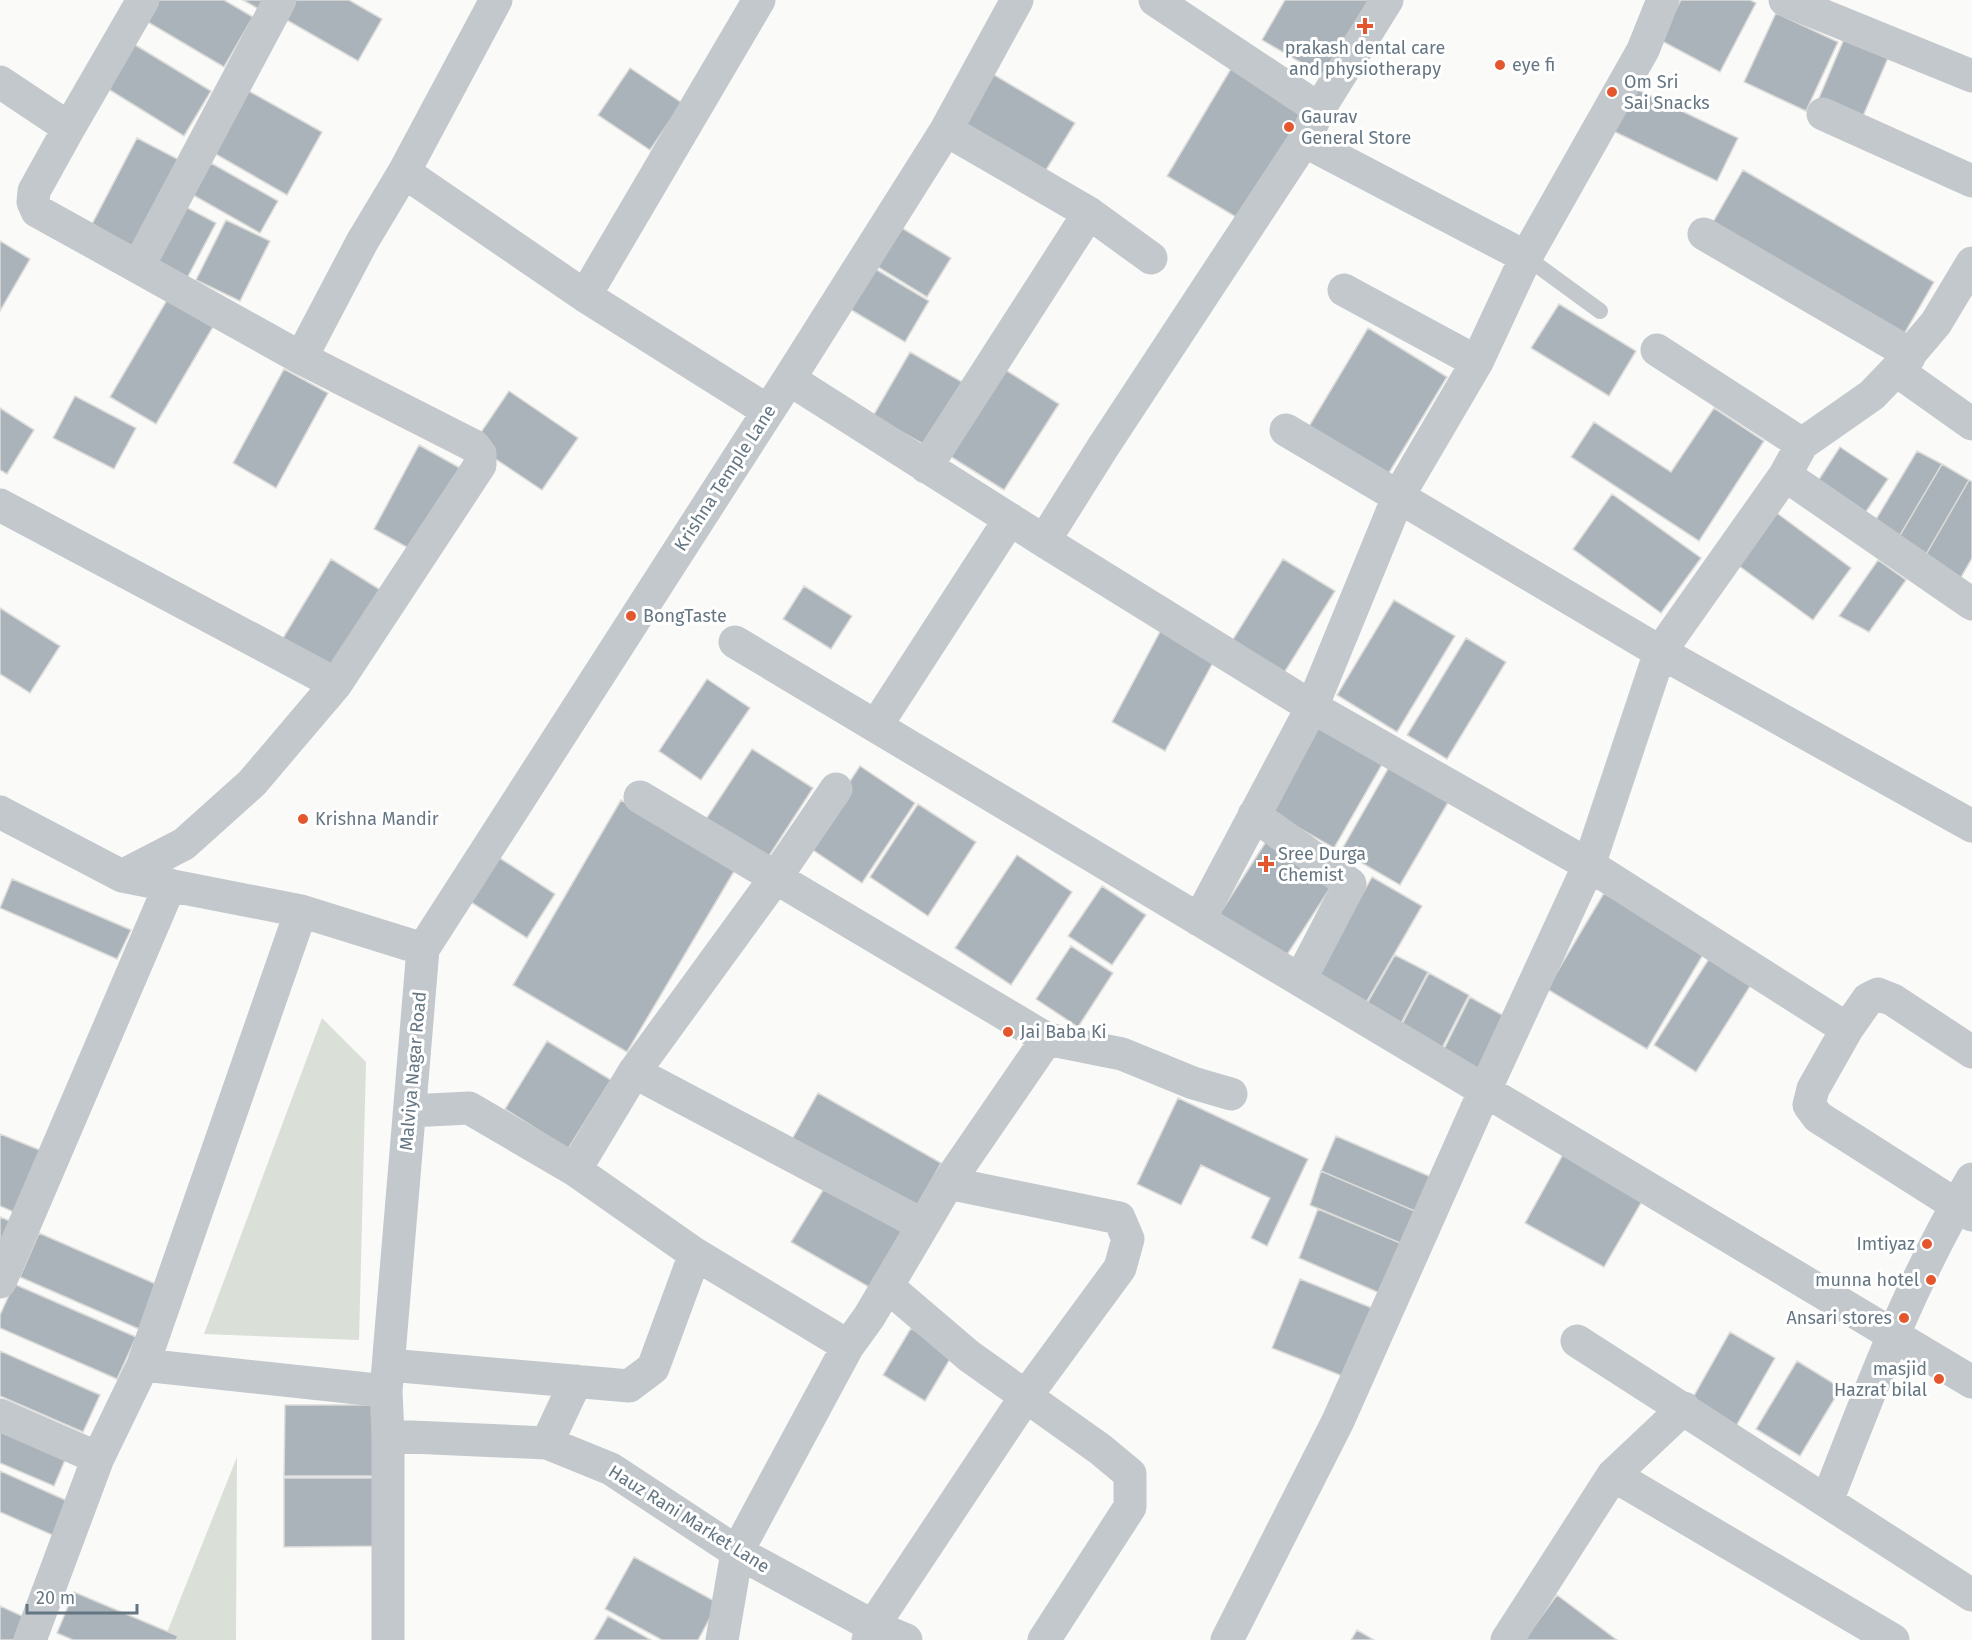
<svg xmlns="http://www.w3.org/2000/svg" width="1972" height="1640" font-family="'Fira Sans',sans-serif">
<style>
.green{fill:#dadfd7}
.building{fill:#aab3b9;stroke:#dcdcda;stroke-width:1.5}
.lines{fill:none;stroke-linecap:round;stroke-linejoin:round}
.lane{stroke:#c3c8cc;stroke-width:16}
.street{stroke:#c3c8cc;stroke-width:33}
.poi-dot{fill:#e4572e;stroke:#fff;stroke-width:2}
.labels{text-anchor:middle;stroke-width:6;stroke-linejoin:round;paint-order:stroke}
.poi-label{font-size:18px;fill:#657683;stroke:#fff;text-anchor:start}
.street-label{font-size:18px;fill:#657683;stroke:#fff}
</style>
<rect width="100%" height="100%" fill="#fafaf8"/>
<path class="green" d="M322 1018 366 1062 359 1340 204 1334Z
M237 1457 236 1640H164Z"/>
<path class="building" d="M152 0H224L253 17 224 67 141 18Z
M243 0H271L264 12Z
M287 0H349L382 19 358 61 278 15Z
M1285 0H1378L1331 80 1262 40Z
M1681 0H1750L1756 3 1720 72 1660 40Z
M1776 13 1838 42 1806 111 1744 82Z
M1844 39 1888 58 1860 123 1816 105Z
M132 43 211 91 184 136 105 87Z
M1232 67 1306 112 1241 220 1167 176Z
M630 68 682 103 650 150 598 115Z
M991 73 1075 123 1043 175 960 125Z
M1634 88 1738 138 1717 181 1613 131Z
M247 90 322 132 287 195 212 152Z
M137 138 185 163 135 253 90 228Z
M211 163 278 201 260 233 193 195Z
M1743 170 1934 282 1900 341 1709 229Z
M184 206 216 223 185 282 153 265Z
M226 220 270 241 240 301 196 280Z
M897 225 951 258 927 297 873 264Z
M0 241 30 259 0 311Z
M872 267 929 301 905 342 848 308Z
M167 300 213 327 156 424 110 397Z
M1559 304 1636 351 1609 396 1531 348Z
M1368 328 1447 377 1387 476 1308 428Z
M910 352 969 386 932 449 873 416Z
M1001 367 1059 404 1004 490 945 453Z
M284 369 328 393 276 488 233 463Z
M509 391 578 438 542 490 473 444Z
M75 396 136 428 114 469 53 438Z
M0 408 34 430 7 474 0 470Z
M1714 408 1764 441 1699 541 1571 457 1594 422 1671 472Z
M419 445 467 472 421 555 374 529Z
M1840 447 1888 479 1861 519 1814 487Z
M1917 451 1942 464 1896 542 1872 526Z
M1942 464 1969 480 1924 558 1896 542Z
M1969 480 1972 482V558L1960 579 1924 558Z
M1612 494 1701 558 1661 613 1573 549Z
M1770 508 1851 568 1813 620 1731 560Z
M331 559 387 594 334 682 277 648Z
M1283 559 1335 591 1279 681 1227 649Z
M1878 560 1906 580 1869 632 1839 616Z
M804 586 852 616 831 649 783 619Z
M1394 600 1455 636 1397 732 1337 695Z
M0 608 60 646 30 693 0 674Z
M1162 628 1216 657 1165 751 1112 722Z
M1466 638 1506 662 1447 759 1407 735Z
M707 679 750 708 701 780 659 751Z
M1321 716 1388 754 1334 848 1267 810Z
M752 749 813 788 767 859 706 819Z
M1393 760 1453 794 1400 885 1341 851Z
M860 766 915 803 862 883 807 846Z
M621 800 736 868 627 1052 513 985Z
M918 804 976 842 928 916 870 877Z
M1269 837 1336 879 1283 961 1217 918Z
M495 855 555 894 527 938 466 899Z
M1017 855 1072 892 1011 985 955 948Z
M1372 877 1422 906 1363 1008 1314 980Z
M12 879 131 930 117 959 0 908Z
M1102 886 1146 915 1112 965 1068 936Z
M1604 893 1704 953 1647 1049 1547 989Z
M1071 946 1113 973 1078 1027 1036 999Z
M1712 954 1754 980 1696 1072 1654 1045Z
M1395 955 1428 972 1399 1027 1365 1007Z
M1429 973 1469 995 1440 1052 1400 1028Z
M1470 997 1506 1017 1480 1077 1442 1053Z
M547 1041 611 1080 568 1149 505 1109Z
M818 1093 941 1163 915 1210 791 1141Z
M1178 1098 1308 1159 1267 1246 1251 1238 1270 1198 1201 1165 1181 1205 1137 1184Z
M0 1134 42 1151 16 1213 0 1206Z
M1336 1136 1431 1177 1417 1212 1321 1171Z
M1565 1151 1645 1196 1604 1267 1525 1223Z
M1321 1171 1417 1212 1405 1245 1310 1205Z
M825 1187 908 1235 876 1291 791 1242Z
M1318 1209 1405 1245 1382 1294 1299 1258Z
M0 1217 17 1224 0 1265Z
M39 1233 158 1285 139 1329 20 1277Z
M1300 1279 1377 1310 1350 1379 1272 1348Z
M14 1284 136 1337 117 1379 0 1328V1315Z
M911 1328 953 1354 925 1401 883 1375Z
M1730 1332 1775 1358 1736 1426 1691 1401Z
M0 1351 100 1395 83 1432 0 1396Z
M1797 1361 1841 1388 1800 1456 1756 1429Z
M285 1405H378V1476H284Z
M0 1424 68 1453 54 1486 0 1463Z
M0 1471 72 1503 57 1537 0 1512Z
M284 1478H380L379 1546 284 1547Z
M634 1557 718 1603 698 1640H662L605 1609Z
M74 1592 178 1636 176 1640H73L57 1633Z
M1557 1595 1617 1640H1524Z
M0 1606 24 1617 14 1640H0Z
M608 1616 651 1640H594Z
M1357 1630 1374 1640H1351Z"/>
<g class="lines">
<path class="lane" d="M1526 257 1600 311"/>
<path class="street" d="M1155 0 1319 109
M1785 0 1972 76
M0 82 69 128 143 0
M1823 114 1972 181
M69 128 34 191 33 202 37 211 138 267
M946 130 1089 213 1151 258
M1304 141 1526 257
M404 172 585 296 768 411
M1704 234 1893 344 1909 357
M1972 263 1936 323 1896 370 1972 424
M1344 290 1477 362
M585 296 759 0
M1657 350 1802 444 1785 475
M301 358 362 242 404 172 496 0
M789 379 1044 541 1312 707 1589 865 1847 1029
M1286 430 1660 652 1972 826
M1802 444 1872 395 1896 370
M926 467 1089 213
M0 505 336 684
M1044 541 1103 447 1304 141 1319 109 1387 0
M735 642 1972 1382
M876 726 1010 519
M640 797 1047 1039 1122 1054 1193 1083 1231 1094
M0 812 122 876 301 911 423 949
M1254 815 1350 884 1300 980
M122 876 184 844 252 783 336 684 480 465V454L474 446 301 358 138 267 280 0
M1199 920 1312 707 1399 495 1477 362 1526 257 1643 50 1663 0
M1972 1052 1893 1000 1878 994 1868 999 1847 1029 1813 1089 1809 1105 1818 1117 1972 1215
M634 1072 923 1225
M410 1111 469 1108 575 1170 695 1254 848 1346
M575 1170 634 1072 776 877 836 789
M948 1183 1047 1039
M0 1282 170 885
M887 1286 969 1356 1100 1449 1130 1474V1507L1044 1640
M1577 1341 1972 1595
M143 1365 386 1391
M389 1365 629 1386 653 1368 695 1254
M0 1415 98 1458
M388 1436 547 1443 611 1469 737 1552 873 1626 906 1640
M547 1443 576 1381
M1613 1475 1893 1640
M1827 1501C1870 1391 1911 1280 1972 1179
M30 1640 98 1458 143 1365 301 911
M388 1640V1436L386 1391 423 949 789 379 946 130 1017 0
M722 1640 737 1552 848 1346 869 1317 948 1183 1119 1218 1128 1239 1120 1268 1026 1396 873 1626 868 1640
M1227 1640 1338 1421 1485 1090 1589 865 1660 652 1785 475 1972 604
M1507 1640 1613 1475 1684 1408"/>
</g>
<g class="poi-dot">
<path d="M1362 17h6v6h6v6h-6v6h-6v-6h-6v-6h6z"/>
<circle cx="1500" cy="65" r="6"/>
<circle cx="1612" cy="92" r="6"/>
<circle cx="1289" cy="127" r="6"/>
<circle cx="631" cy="616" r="6"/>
<circle cx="303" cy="819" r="6"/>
<path d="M1263 855h6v6h6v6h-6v6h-6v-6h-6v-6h6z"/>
<circle cx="1008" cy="1032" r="6"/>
<circle cx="1927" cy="1244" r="6"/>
<circle cx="1931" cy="1280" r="6"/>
<circle cx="1904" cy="1318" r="6"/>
<circle cx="1939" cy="1379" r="6"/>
</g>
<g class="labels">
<g class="poi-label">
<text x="1365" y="54" text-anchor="middle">prakash dental care<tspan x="1365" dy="21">and physiotherapy</tspan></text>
<text x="1512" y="71">eye fi</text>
<text x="1624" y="88">Om Sri<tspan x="1624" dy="21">Sai Snacks</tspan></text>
<text x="1301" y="123">Gaurav<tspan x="1301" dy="21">General Store</tspan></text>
<text x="643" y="622">BongTaste</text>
<text x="315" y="825">Krishna Mandir</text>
<text x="1278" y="860">Sree Durga<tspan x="1278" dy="21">Chemist</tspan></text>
<text x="1020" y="1038">Jai Baba Ki</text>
<text x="1915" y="1250" text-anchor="end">Imtiyaz</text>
<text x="1919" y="1286" text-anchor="end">munna hotel</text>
<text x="1892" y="1324" text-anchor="end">Ansari stores</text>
<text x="1927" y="1375" text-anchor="end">masjid<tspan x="1927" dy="21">Hazrat bilal</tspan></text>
</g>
<g class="street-label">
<text transform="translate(725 478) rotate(-57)" y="6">Krishna Temple Lane</text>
<text transform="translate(413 1071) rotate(-85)" y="6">Malviya Nagar Road</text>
<text transform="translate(689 1519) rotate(32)" y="6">Hauz Rani Market Lane</text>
</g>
</g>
<path d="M27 1604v9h110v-9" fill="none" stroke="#657683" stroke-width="3"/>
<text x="36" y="1604" font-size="18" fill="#657683" stroke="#ffffff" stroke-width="4.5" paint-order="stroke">20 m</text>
</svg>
